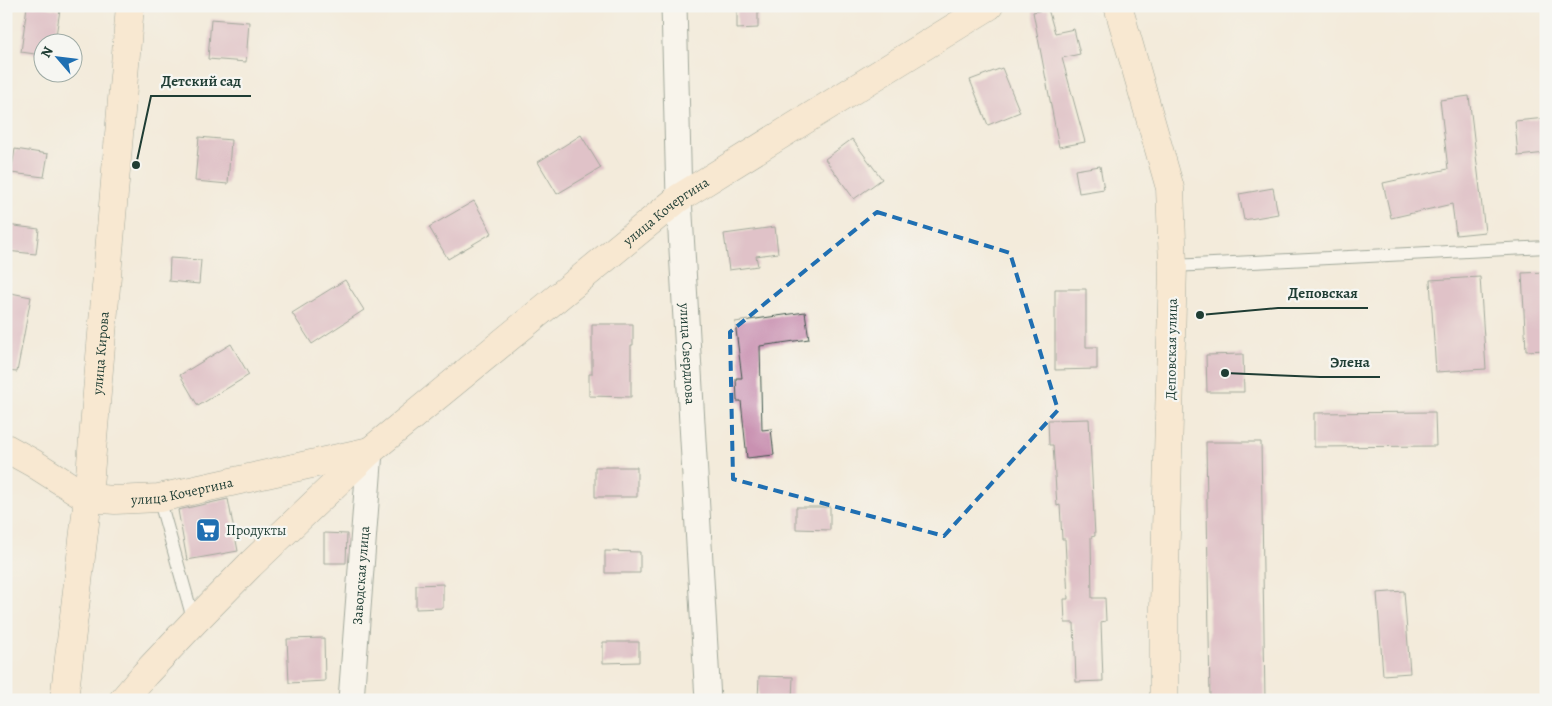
<svg xmlns="http://www.w3.org/2000/svg" width="1552" height="706" font-family="Alegreya,serif">
<style>
.building{fill:#c991b1}
.lines{fill:none;stroke-linecap:round;stroke-linejoin:round}
.lane-casing{stroke:#3f574d;stroke-width:14}
.street-casing{stroke:#3f574d;stroke-width:27}
.secondary-casing{stroke:#3f574d;stroke-width:29}
.lane{stroke:#fff;stroke-width:12}
.street{stroke:#fff;stroke-width:25}
.secondary{stroke:#ffe4c6;stroke-width:28}
.marked{fill:none;stroke:#1f6fb2;stroke-width:4;stroke-dasharray:10 6;stroke-linejoin:round}
.labels{text-anchor:middle;stroke-width:4.5;stroke-linejoin:round;paint-order:stroke}
.street-label{font-size:14px;fill:#1f3d34;stroke:#f6f6f2}
.poi-label{font-size:14px;fill:#1f3d34;stroke:#f6f6f2;text-anchor:start}
.leader{fill:none;stroke:#1f3d34;stroke-width:2}
.callout-dot{fill:#1f3d34;stroke:#f6f6f2;stroke-width:2}
.callout-label{font-size:15px;text-anchor:middle;font-weight:bold;fill:#1f3d34;stroke:#f6f6f2;stroke-width:4.5;stroke-linejoin:round;paint-order:stroke}
</style>
<rect width="100%" height="100%" fill="#f6f6f2"/>
<filter id="ink" filterUnits="userSpaceOnUse"><feTurbulence type="fractalNoise" baseFrequency=".02" numOctaves="2"/><feDisplacementMap in="SourceGraphic" scale="10" xChannelSelector="R" yChannelSelector="G"/><feConvolveMatrix kernelMatrix="1 2 1 2 8 2 1 2 1" color-interpolation-filters="sRGB"/></filter>
<filter id="wash" filterUnits="userSpaceOnUse"><feTurbulence type="fractalNoise" baseFrequency=".0096" numOctaves="4" result="noise"/><feDisplacementMap in="SourceGraphic" scale="20" xChannelSelector="R" yChannelSelector="G"/><feGaussianBlur stdDeviation="1.12" result="paint"/><feColorMatrix in="noise" values="0 0 0 0 0 0 0 0 0 0 0 0 0 0 0 0 0 1.4 0 .05"/><feComposite in="paint" operator="in"/></filter>
<g filter="url(#wash)">
<rect width="100%" height="100%" fill="#f3ebdb"/>
<g id="blocks">
<path class="building" d="M27 6H42L60 10 55 42H42V55L21 52Z
M737 6H758V28L737 29Z
M1048 9 1055 33 1074 29 1080 54 1062 58 1085 142 1059 147 1033 12Z
M211 19 249 22 246 62 208 59Z
M1002 68 1020 112 988 125 970 80Z
M1469 96 1485 232 1456 235 1452 204 1391 218 1383 183 1448 169 1440 100Z
M1546 118V153L1518 156 1515 121Z
M581 135 601 168 557 194 538 162Z
M199 137 231 140 228 184 195 181Z
M852 139 882 179 854 199 825 159Z
M15 149 48 154 44 177 11 173Z
M1100 166 1104 189 1079 193 1075 170Z
M1273 188 1278 214 1244 220 1239 194Z
M474 201 492 233 448 259 429 227Z
M6 225 39 229 36 254 6 251Z
M775 227 778 253 756 256 758 266 729 270 724 234Z
M170 258 201 260 199 284 169 281Z
M1546 272V350L1526 351 1522 273Z
M1480 277 1486 369 1436 372 1430 280Z
M345 280 364 310 312 344 292 313Z
M1055 289H1086V347H1097V369L1055 370Z
M6 292 31 297 17 372 6 371Z
M805 312 809 339 760 346 762 430 771 429 774 455 747 458 741 401H737L736 378H742L735 322Z
M592 324H633V345H631V397L589 396V374H592Z
M231 344 249 375 198 406 180 375Z
M1243 354 1244 392H1207L1206 355Z
M1435 412 1436 446 1314 447V413Z
M1089 419 1095 536 1091 537 1092 598H1105L1106 621 1101 622 1103 681 1076 682 1074 623H1065L1064 599H1068L1065 539H1062L1060 505 1057 506 1053 445H1049L1048 420Z
M1206 442H1261L1265 700H1210Z
M595 467H637V497H595Z
M228 499 238 551 187 560 178 510Z
M796 507H830V530L796 529Z
M324 533 347 534 346 563H324Z
M605 551 640 552V573H605Z
M443 584V608L416 609V585Z
M1404 591 1410 673 1383 675 1377 593Z
M324 638 325 681 289 683 287 639Z
M603 642H639V662L603 663Z
M759 676 793 677 792 700H758Z"/>
</g>
</g>
<g filter="url(#ink)">
<use href="#blocks" fill-opacity="0" stroke="#3f574d" stroke-width="1"/>
<g class="lines">
<defs>
<path id="lane" d="M1173 266 1546 247
M159 498 194 622"/>
<g id="street">
<path id="s1" d="M674 6 679 198 708 700"/>
<path id="s2" d="M351 700 370 451"/>
</g>
<g id="secondary">
<path d="M1118 6 1170 188 1173 266 1164 607V700"/>
<path id="s3" d="M6 448 33 463 88 498 115 500 159 498 370 451"/>
<path id="s4" d="M64 700 88 498 130 6"/>
<path id="s5" d="M123 700 145 674 194 622 250 565 370 451 679 198 989 6"/>
</g>
</defs>
<use href="#lane" class="lane-casing"/>
<use href="#street" class="street-casing"/>
<use href="#secondary" class="secondary-casing"/>
<use href="#lane" class="lane"/>
<use href="#street" class="street"/>
<use href="#secondary" class="secondary"/>
</g>
</g>
<path d="M0 0H1552V706H0ZM877 212 1010 253 1058 410 944 536 733 479 730 332Z" fill="#f3ebdb" fill-opacity=".55" fill-rule="evenodd"/>
<path class="marked" d="M877 212 1010 253 1058 410 944 536 733 479 730 332Z"/>
<defs>
<symbol id="supermarket-square" viewBox="-11 -11 22 22"><rect x="-9" y="-9" width="18" height="18" rx="4" fill="#1f6fb2" stroke="#f6f6f2"/><path d="M-6-5.5h2.5l.6 2H6L4.5 2H-2.5L-4.4-4H-6ZM-1.5 3.2a1.3 1.3 0 1 0 .1 0ZM3 3.2a1.3 1.3 0 1 0 .1 0Z" fill="#fff"/></symbol>
</defs>
<g fill-rule="evenodd">
<use href="#supermarket-square" x="194" y="516" width="28" height="28"/>
</g>
<g class="labels">
<g class="street-label">
<text dy="5" stroke="none"><textPath href="#s5" startOffset="732">улица Кочергина</textPath></text>
<text transform="translate(1171 349) rotate(-89)" y="5">Деповская улица</text>
<text dy="5" stroke="none"><textPath href="#s4" startOffset="349">улица Кирова</textPath></text>
<text dy="5" stroke="none"><textPath href="#s1" startOffset="348">улица Свердлова</textPath></text>
<text dy="5" stroke="none"><textPath href="#s3" startOffset="191">улица Кочергина</textPath></text>
<text dy="5" stroke="none"><textPath href="#s2" startOffset="125">Заводская улица</textPath></text>
</g>
<g class="poi-label">
<text x="226" y="535">Продукты</text>
</g>
</g>
<path class="leader" d="M136 165L151 96H251M1200 315L1278 308H1368M1225 373L1320 377H1380"/>
<g class="callout-dot">
<circle cx="136" cy="165" r="5"/>
<circle cx="1200" cy="315" r="5"/>
<circle cx="1225" cy="373" r="5"/>
</g>
<g class="callout-label">
<text x="201" y="86">Детский сад</text>
<text x="1323" y="298">Деповская</text>
<text x="1350" y="367">Элена</text>
</g>
<rect width="1552" height="706" fill="none" stroke="#f6f6f2" stroke-width="25"/>
<g transform="translate(58 58) rotate(298)"><circle r="24" fill="#f6f6f2" stroke="#a0aca6"/>
<path d="M0-4L9 19L0 12L-9 19Z" fill="#1f6fb2"/>
<text y="-8" font-size="14" font-weight="bold" text-anchor="middle" fill="#1f3d34">N</text>
</g>
</svg>
